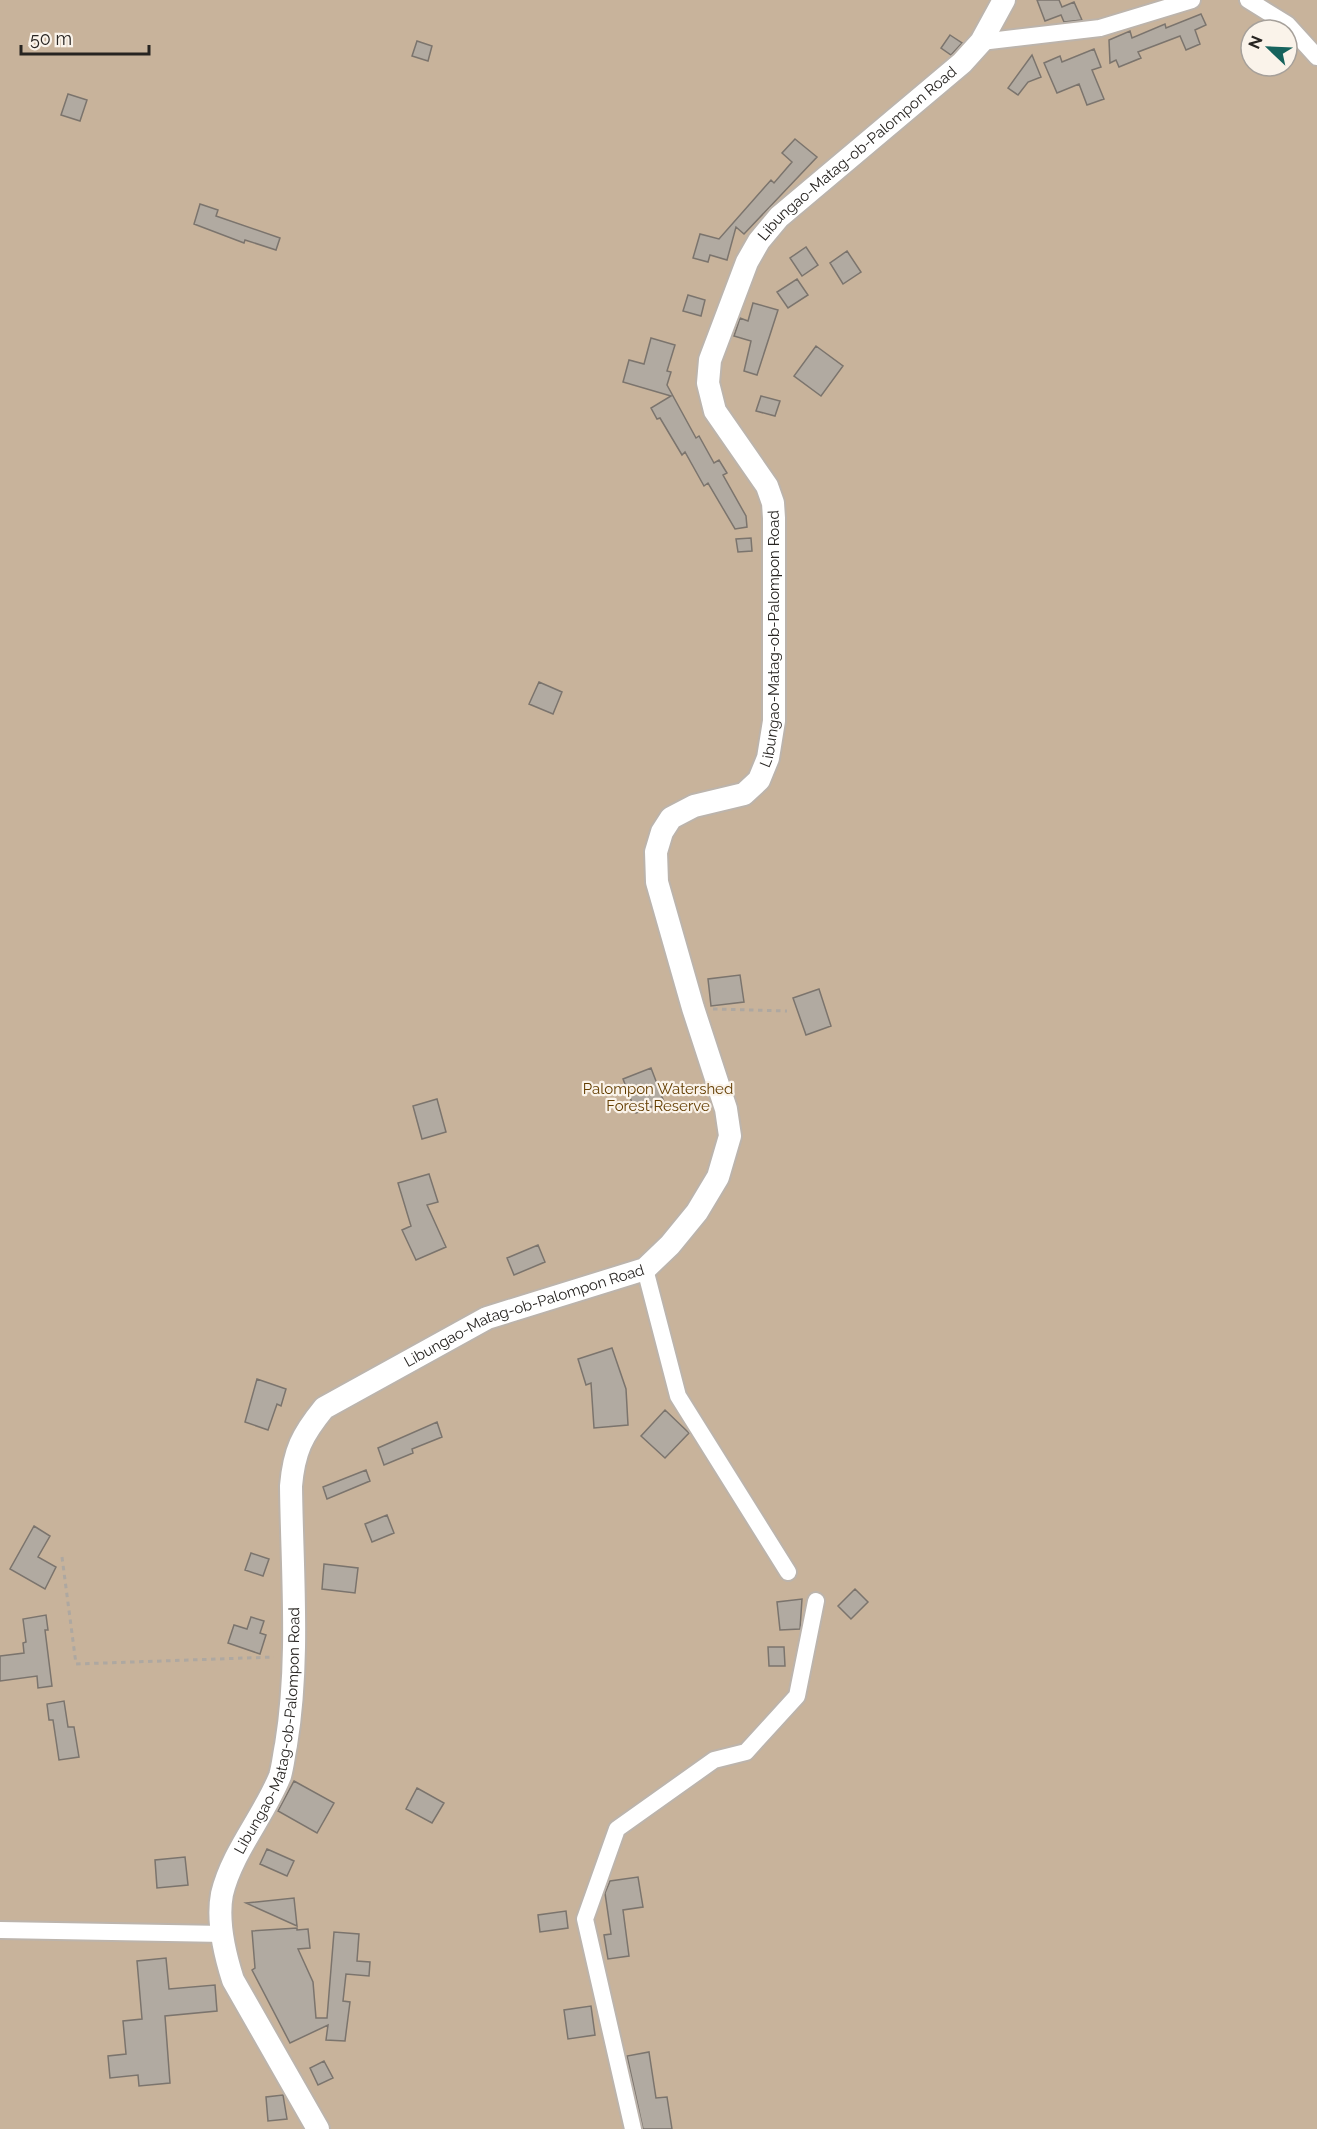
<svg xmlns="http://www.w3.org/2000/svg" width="1317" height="2129" font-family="Raleway,sans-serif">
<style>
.green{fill:#c8b39b;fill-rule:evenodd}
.building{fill:#b1aaa1;stroke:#7b746d;stroke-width:1.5}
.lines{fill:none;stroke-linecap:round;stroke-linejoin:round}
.street-casing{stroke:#bcb4ac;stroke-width:20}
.secondary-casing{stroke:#bcb4ac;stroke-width:26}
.path{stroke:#aea8a1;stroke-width:3;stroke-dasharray:4.5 4.5;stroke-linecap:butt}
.street{stroke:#fff;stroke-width:16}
.secondary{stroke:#fff;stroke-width:22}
.labels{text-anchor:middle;stroke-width:4.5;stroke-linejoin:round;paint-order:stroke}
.street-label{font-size:15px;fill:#272421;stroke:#faf3ea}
.park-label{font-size:15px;fill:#633d00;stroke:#faf3ea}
</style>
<rect width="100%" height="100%" fill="#ede5dd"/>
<path class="green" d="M0 0H1317V2129H0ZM1251 30H1287V66H1251Z"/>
<path class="building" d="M1037 0H1059L1062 7 1074 2 1082 20 1064 22 1061 15 1045 21Z
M1201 14 1206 25 1195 30 1200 44 1186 50 1180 36 1138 52 1141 58 1119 67 1116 60 1110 63 1109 40 1130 31 1132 38 1165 24 1166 28Z
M950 35 962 43 951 55 941 48Z
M417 41 432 46 428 61 412 56Z
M1094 49 1101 67 1092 70 1104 99 1087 105 1079 84 1057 93 1044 63 1060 56 1062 62Z
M1032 55 1041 77 1028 82 1018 95 1008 88Z
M68 94 87 100 80 121 61 115Z
M795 139 817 157 744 234 736 227 727 260 710 255 708 262 693 258 700 234 719 239 771 180 774 183 792 162 782 153Z
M200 204 218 210 216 216 280 238 276 250 245 240 244 243 194 224Z
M806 247 818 265 802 276 790 258Z
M847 251 861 272 843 284 830 263Z
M797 279 808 295 788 308 777 292Z
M688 295 705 300 701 316 683 311Z
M753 303 778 310 757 375 744 371 751 341 734 336 740 318 748 321Z
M651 338 675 345 667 371 671 372 667 385 696 438 699 436 714 463 719 460 727 473 723 475 746 516 747 527 735 529 708 483 704 486 685 452 682 455 660 418 657 419 651 408 671 396 623 382 629 360 644 364Z
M816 346 843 366 821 396 794 376Z
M761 396 780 401 775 416 756 411Z
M751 538 752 551 738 552 736 539Z
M539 682 562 692 553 714 529 704Z
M740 975 744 1002 711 1006 708 979Z
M819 989 831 1026 806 1035 793 998Z
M651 1068 664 1102 636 1113 623 1079Z
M437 1099 446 1132 422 1139 413 1106Z
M429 1174 438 1202 427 1205 446 1247 416 1260 402 1230 411 1226 398 1183Z
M538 1245 545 1262 514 1275 507 1258Z
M612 1348 626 1389 628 1425 594 1428 591 1383 586 1385 578 1359Z
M257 1379 286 1389 281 1406 277 1404 268 1430 245 1422Z
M665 1410 689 1433 665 1458 641 1436Z
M437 1422 442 1437 412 1449 413 1453 384 1465 378 1448Z
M366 1470 370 1481 327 1499 323 1487Z
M387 1515 394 1533 372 1542 365 1524Z
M34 1526 50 1536 38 1557 56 1567 45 1589 10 1569Z
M251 1553 269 1559 263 1576 245 1570Z
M324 1564 358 1568 355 1593 322 1589Z
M855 1589 868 1602 851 1619 838 1606Z
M802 1599 800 1629 780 1630 777 1602Z
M46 1615 48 1630H45L52 1686 38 1688 37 1676 0 1681V1656L24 1653 23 1643 26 1642 23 1619Z
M251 1617 264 1621 260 1633 266 1635 260 1654 228 1643 234 1625 247 1629Z
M768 1647H784L785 1666H769Z
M64 1701 68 1727H74L79 1757 59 1760 53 1720H49L47 1704Z
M294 1781 334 1803 317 1833 278 1811Z
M417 1788 444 1803 432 1823 406 1809Z
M267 1849 294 1861 287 1876 260 1864Z
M185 1857 188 1885 157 1888 155 1860Z
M638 1877 643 1907 623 1910 629 1956 608 1959 604 1935 611 1934 605 1893 610 1881Z
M294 1898 297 1926 246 1903Z
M566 1911 568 1928 540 1932 538 1915Z
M297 1928V1930L308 1929 310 1948 298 1949 313 1982 316 2018H327L334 1932 359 1934 357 1961 370 1962 369 1976 346 1974 343 2001 350 2002 345 2041 326 2040 328 2025 290 2043 252 1970 255 1968 252 1931Z
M166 1958 169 1989 215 1985 217 2011 165 2016 170 2083 139 2086 138 2075 110 2078 108 2056 126 2054 123 2021 142 2019 137 1961Z
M591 2006 595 2035 568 2039 564 2010Z
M649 2052 656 2098 667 2097 672 2129H643L627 2056Z
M324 2061 333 2078 318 2085 310 2068Z
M283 2095 287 2119 268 2121 266 2097Z"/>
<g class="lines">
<defs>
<path id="street" d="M1248 0 1287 24 1317 57
M981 42 1100 28 1192 0
M645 1269 678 1396 788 1572
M0 1930 224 1934
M633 2129 585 1919 617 1829 714 1760 746 1752 797 1696 816 1601"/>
<g id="secondary">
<path id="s1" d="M318 2129 233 1980C225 1955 217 1920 222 1894 232 1852 264 1816 280 1776 283 1766 284 1754 286 1745 300 1660 292 1571 291 1486 294 1451 302 1435 324 1408L487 1318 645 1269 670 1245 697 1212 718 1177 730 1136 726 1109 693 1008 657 882 656 852 662 832 671 818 694 806 744 794 759 780 768 758 774 721V518L773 503 767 486 715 411 708 383 710 360 747 262 759 241 779 217 962 63 981 42 1004 0"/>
</g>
</defs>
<use href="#street" class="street-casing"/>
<use href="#secondary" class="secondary-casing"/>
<path class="path" d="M713 1009 787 1011
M62 1557 76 1664 274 1657"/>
<use href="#street" class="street"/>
<use href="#secondary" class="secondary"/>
</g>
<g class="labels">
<g class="street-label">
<text dy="5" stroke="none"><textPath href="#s1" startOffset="2412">Libungao-Matag-ob-Palompon Road</textPath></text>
<text dy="5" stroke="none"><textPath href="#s1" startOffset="1854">Libungao-Matag-ob-Palompon Road</textPath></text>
<text dy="5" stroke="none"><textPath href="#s1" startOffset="990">Libungao-Matag-ob-Palompon Road</textPath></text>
<text dy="5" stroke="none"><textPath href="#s1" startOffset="432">Libungao-Matag-ob-Palompon Road</textPath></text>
</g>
<g class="park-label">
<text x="658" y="1094">Palompon Watershed<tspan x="658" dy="17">Forest Reserve</tspan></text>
</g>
</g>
<g transform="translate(1269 48) rotate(293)"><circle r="28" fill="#faf3ea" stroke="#a6a09a" stroke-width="1.5"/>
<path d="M0-4.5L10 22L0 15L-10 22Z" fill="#16635d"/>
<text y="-9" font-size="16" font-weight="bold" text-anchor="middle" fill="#272421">N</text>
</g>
<path d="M21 45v9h128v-9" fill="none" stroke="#272421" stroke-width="3"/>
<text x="30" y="45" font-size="18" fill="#272421" stroke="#faf3ea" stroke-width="4.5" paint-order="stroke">50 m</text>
</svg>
